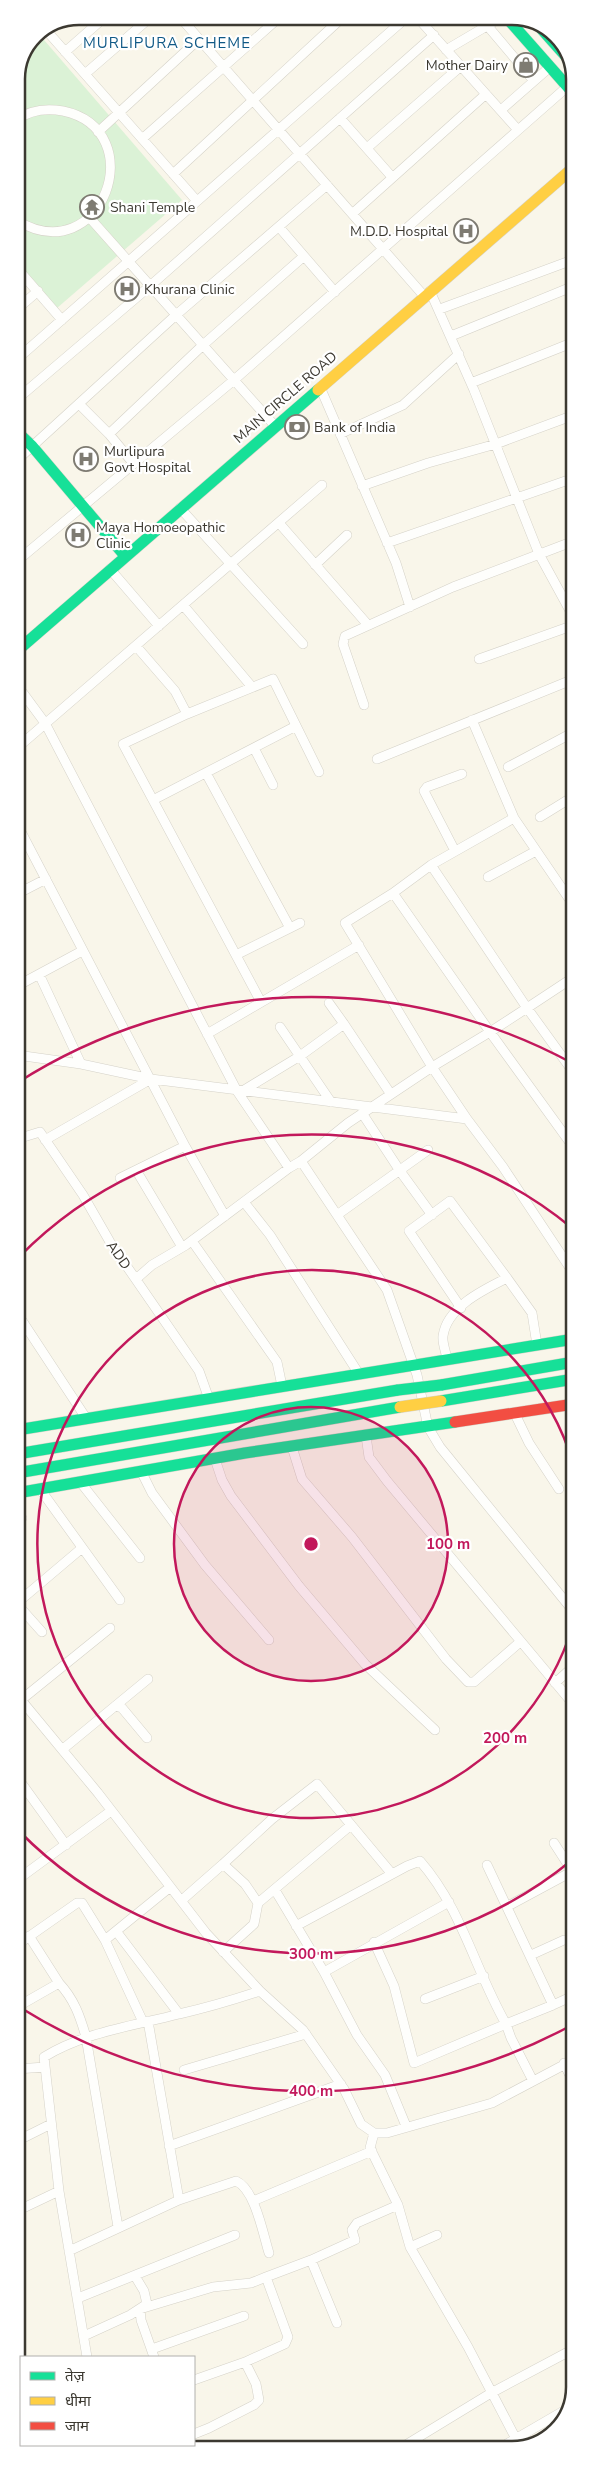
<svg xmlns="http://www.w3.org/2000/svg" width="591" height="2466" font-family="'Nunito Sans','Noto Sans Devanagari',sans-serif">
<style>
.green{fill:#dbf2d6}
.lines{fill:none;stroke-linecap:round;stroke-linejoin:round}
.street-casing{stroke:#d5d2c8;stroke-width:10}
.fast-casing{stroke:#d5d2c8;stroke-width:12}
.slow-casing{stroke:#d5d2c8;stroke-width:12}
.jam-casing{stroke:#d5d2c8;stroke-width:12}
.street{stroke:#fefefc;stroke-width:9}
.fast{stroke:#16e098;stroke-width:11}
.slow{stroke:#ffcf43;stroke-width:11}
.jam{stroke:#f24e42;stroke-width:11}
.fast-bridge-casing{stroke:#d5d2c8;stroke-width:12;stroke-linecap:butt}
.slow-bridge-casing{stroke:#d5d2c8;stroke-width:12;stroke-linecap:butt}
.fast-bridge{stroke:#16e098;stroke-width:11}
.slow-bridge{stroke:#ffcf43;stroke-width:11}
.ring{fill:none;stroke:#c2185b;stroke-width:2.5}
.labels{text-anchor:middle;stroke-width:4.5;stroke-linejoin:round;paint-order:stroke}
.poi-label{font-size:14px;fill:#3c3931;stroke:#fff;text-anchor:start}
.street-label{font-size:14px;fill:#3c3931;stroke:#fff}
.neighbourhood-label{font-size:15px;letter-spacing:1px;fill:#105986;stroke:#fff}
.rim{fill:none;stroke:#3c3931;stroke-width:2.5}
.centre{fill:#c2185b;stroke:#fff;stroke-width:2.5}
.ring-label{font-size:15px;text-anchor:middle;font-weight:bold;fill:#c2185b;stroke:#fff;stroke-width:4.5;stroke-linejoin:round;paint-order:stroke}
</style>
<rect width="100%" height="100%" fill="#f9f6ea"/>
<path class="green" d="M38 33 182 200 57 308 16 261V79L35 35Z"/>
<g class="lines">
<defs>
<path id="street" d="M179 16 424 296
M417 17 518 130
M480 17 534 81
M46 30 197 201
M446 50 502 17
M65 52 106 16
M85 74 152 16
M501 110 550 67
M340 118 392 177
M16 120C30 110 47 108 63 111 153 130 102 273 16 220
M98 132 199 39
M142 139 281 16
M367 148 461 66
M173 174 343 17
M352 214 486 94
M89 217 275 426
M279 227 335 292
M16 267 62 320
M430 291 474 390 539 554 574 618
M440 309 567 262
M16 310 38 291
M451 336 574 286
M16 360 407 17
M471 383 574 342
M320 387 396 563 410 607
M16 400 150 286 434 35
M79 404 109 434 133 463
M109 434 203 345 304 256
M340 434 403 405 459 354
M16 461 176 315 327 185
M362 486 428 463 496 444 574 415
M180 508 303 644
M279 523 368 625
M387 543 574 478
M16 562 234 380 567 87
M315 565 347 535
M110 569 159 626
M183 605 252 687
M136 646 175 691 187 714 123 744 261 1002
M479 659 574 625
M17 685 45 723 237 1091 289 1168 301 1161 387 1290 417 1375 428 1427 440 1447 574 1612
M364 705 343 644 345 636 453 587 574 541
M187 714 273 679 319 772
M472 720 514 818 574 906
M17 748 322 485
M254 748 273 785
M377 759 574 679
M508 767 574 732
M206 773 290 928
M153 800 296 726
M540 817 574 796
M514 818 431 865 393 893 490 1032 527 1008 574 1073
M17 824 185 1146
M455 851 424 791 427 787 462 774
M431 865 527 1008 574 977
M488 877 536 851
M17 894 46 879
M236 955 300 923
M39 974 81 1064
M17 986 82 951
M329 1003 344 1024
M280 1027 331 1102
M207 1034 359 945
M17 1055 81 1064 151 1079 467 1119 503 1167 574 1274
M244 1090 300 1056 344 1024 390 1093
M362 1113 400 1171 432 1215
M467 1119 432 1067 490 1032 574 1148
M17 1139 40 1132 83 1195 110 1242 199 1371 209 1399
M45 1140 151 1079
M301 1161 348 1123 432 1067 345 923 393 893
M136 1170 182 1247
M120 1178 185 1146 225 1216
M244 1202 270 1235 359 1374
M337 1215 428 1150
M192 1241 277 1362 282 1386
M136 1279 152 1265 186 1245 289 1168
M461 1308 409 1231 450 1201 507 1278
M17 1313 86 1418
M447 1359C446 1352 442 1343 443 1336 447 1307 483 1290 507 1278L532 1313 537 1345
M515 1414 529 1443 559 1489
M366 1436 369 1457 387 1481 574 1705
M292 1447 302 1479 352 1537 446 1659 468 1682H474L520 1642
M215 1459 222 1480 231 1496 299 1586 365 1664 435 1730
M141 1471 152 1493 205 1565 269 1640
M81 1483 140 1558
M40 1489 120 1600
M17 1523 22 1518
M17 1603 82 1548
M17 1604 42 1632
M555 1683 574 1666
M17 1695 98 1793 206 1933 260 1991 303 2030 344 2089 361 2124 374 2133H387L492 2103 575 2059
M21 1700 110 1628
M115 1706 122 1708 147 1738
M63 1749 148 1679
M17 1777 66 1845
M554 1843 574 1874
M223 1864 272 1819 317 1784 392 1874
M487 1865 553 2005 575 1995
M17 1880 111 1811
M275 1890 324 1972 357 2035 385 2075 406 2126
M182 1900 223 1864 245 1884 258 1903 254 1924 223 1952
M258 1903 351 1825
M508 1906 573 1871
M296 1926 407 1866 420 1861C462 1909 475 1970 506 2024L553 2005
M116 1931 179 2014
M105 1940 143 2022
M374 1942 394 1986 414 2063 506 2024 511 2038 533 2081
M17 1945 77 1903H82L105 1940 169 1888
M531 1955 564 1940
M324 1972 449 1902
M59 1983C74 1999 80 2016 86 2037L118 2227
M425 1999 484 1976
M17 2007 59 1983 29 1936
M148 2021 179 2200
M564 2063 575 2086
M17 2069 45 2067
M184 2070 306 2034
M374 2133 370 2148 398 2205 410 2247 468 2347 515 2437
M17 2141 51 2124
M169 2146 341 2084
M253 2201 372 2151
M17 2211 59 2191
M410 2247 437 2235
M69 2251 179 2200 236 2181C255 2189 263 2234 269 2253
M311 2260 337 2323
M78 2298 235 2235
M84 2336 130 2315 147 2304 144 2291 135 2276
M575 2347 568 2352 575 2367
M152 2349 244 2316
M87 2357 59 2191 44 2057C85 2032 133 2026 179 2014 206 2008 233 2000 260 1991
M154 2357 141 2320 140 2309 213 2287 251 2283 266 2277
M194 2380 245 2362
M194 2434 209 2428 254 2405 259 2400 256 2384 245 2362 285 2344 288 2337 266 2277 311 2260 355 2240 352 2230 357 2223 398 2205
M95 2447 137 2445
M399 2449 491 2393 568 2352
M498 2449 567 2409"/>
<path id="fast" d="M506 17 574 94
M538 25 571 62
M16 431 32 446 125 556
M17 651 318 390
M441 1385 574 1362
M441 1401 574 1379
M17 1430 574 1339
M17 1454 398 1390
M17 1473 400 1407
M17 1493 245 1453 455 1422"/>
<path id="slow" d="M318 390 574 167"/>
<path id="jam" d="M455 1422 574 1404"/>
</defs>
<use href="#street" class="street-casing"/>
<use href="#fast" class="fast-casing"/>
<use href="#slow" class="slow-casing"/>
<use href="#jam" class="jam-casing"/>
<use href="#street" class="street"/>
<use href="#fast" class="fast"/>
<use href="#slow" class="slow"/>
<use href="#jam" class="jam"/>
<defs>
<path id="fast-bridge" d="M398 1390 441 1385"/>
<path id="slow-bridge" d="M400 1407 441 1401"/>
</defs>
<use href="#fast-bridge" class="fast-bridge-casing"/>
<use href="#slow-bridge" class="slow-bridge-casing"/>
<use href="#fast-bridge" class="fast-bridge"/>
<use href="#slow-bridge" class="slow-bridge"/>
</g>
<circle cx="311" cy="1544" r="137" fill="#c2185b" fill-opacity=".12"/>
<g class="ring">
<circle cx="311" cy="1544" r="137"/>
<path d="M574 1622A274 274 0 1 1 574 1466"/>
<path d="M572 1860A410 410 0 0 1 19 1831M19 1257A410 410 0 0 1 572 1228"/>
<path d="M572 2025A547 547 0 0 1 21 2008M17 1083A547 547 0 0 1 572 1063"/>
</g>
<defs>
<symbol id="shop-ring" viewBox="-11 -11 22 22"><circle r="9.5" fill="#fff" stroke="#7e7b72" stroke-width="1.5"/><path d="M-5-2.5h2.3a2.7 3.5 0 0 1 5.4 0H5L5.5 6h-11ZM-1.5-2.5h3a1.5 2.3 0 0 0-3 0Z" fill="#7e7b72"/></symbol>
<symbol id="temple-ring" viewBox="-11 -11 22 22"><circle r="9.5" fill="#fff" stroke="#7e7b72" stroke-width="1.5"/><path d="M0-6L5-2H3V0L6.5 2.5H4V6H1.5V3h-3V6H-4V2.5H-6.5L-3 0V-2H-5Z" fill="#7e7b72"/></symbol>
<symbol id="hospital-ring" viewBox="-11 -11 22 22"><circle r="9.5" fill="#fff" stroke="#7e7b72" stroke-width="1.5"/><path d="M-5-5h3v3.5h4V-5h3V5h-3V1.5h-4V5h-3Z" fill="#7e7b72"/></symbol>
<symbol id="bank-ring" viewBox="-11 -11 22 22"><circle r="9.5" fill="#fff" stroke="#7e7b72" stroke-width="1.5"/><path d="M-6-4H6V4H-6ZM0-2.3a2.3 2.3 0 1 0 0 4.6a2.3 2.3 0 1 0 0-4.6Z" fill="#7e7b72"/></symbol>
</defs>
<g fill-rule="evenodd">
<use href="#shop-ring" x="512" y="51" width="28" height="28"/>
<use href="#temple-ring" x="78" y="193" width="28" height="28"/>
<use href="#hospital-ring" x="452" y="217" width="28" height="28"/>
<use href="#hospital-ring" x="113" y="275" width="28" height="28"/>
<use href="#bank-ring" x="283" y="413" width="28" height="28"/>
<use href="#hospital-ring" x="72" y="445" width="28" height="28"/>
<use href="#hospital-ring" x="64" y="521" width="28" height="28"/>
</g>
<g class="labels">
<g class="poi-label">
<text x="508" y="70" text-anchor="end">Mother Dairy</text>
<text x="110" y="212">Shani Temple</text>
<text x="448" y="236" text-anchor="end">M.D.D. Hospital</text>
<text x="144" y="294">Khurana Clinic</text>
<text x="314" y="432">Bank of India</text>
<text x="104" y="456">Murlipura<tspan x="104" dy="16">Govt Hospital</tspan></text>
<text x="96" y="532">Maya Homoeopathic<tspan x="96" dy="16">Clinic</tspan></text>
</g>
<g class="street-label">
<text transform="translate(285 397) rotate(-41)" y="5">MAIN CIRCLE ROAD</text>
<text transform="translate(119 1255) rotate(55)" y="5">ADD</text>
</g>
<g class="neighbourhood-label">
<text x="167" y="48">MURLIPURA SCHEME</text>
</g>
</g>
<path d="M0 0H591V2466H0ZM79 25H512A54 54 0 0 1 566 79V2387A54 54 0 0 1 512 2441H79A54 54 0 0 1 25 2387V79A54 54 0 0 1 79 25Z" fill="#fff" fill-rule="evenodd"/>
<path class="rim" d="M79 25H512A54 54 0 0 1 566 79V2387A54 54 0 0 1 512 2441H79A54 54 0 0 1 25 2387V79A54 54 0 0 1 79 25Z"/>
<circle cx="311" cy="1544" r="8" class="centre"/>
<g class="ring-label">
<text x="448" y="1549">100 m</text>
<text x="505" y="1743">200 m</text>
<text x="311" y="1959">300 m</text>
<text x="311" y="2096">400 m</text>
</g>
<rect x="20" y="2356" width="175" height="90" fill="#ffffff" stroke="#b1b0ad"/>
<rect x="30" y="2372" width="25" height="8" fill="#16e098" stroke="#b1b0ad"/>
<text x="65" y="2381" font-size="15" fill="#3c3931">तेज़</text>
<rect x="30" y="2397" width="25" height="8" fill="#ffcf43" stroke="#b1b0ad"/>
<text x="65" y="2406" font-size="15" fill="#3c3931">धीमा</text>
<rect x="30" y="2422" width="25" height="8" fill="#f24e42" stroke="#b1b0ad"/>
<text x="65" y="2431" font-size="15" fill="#3c3931">जाम</text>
</svg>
